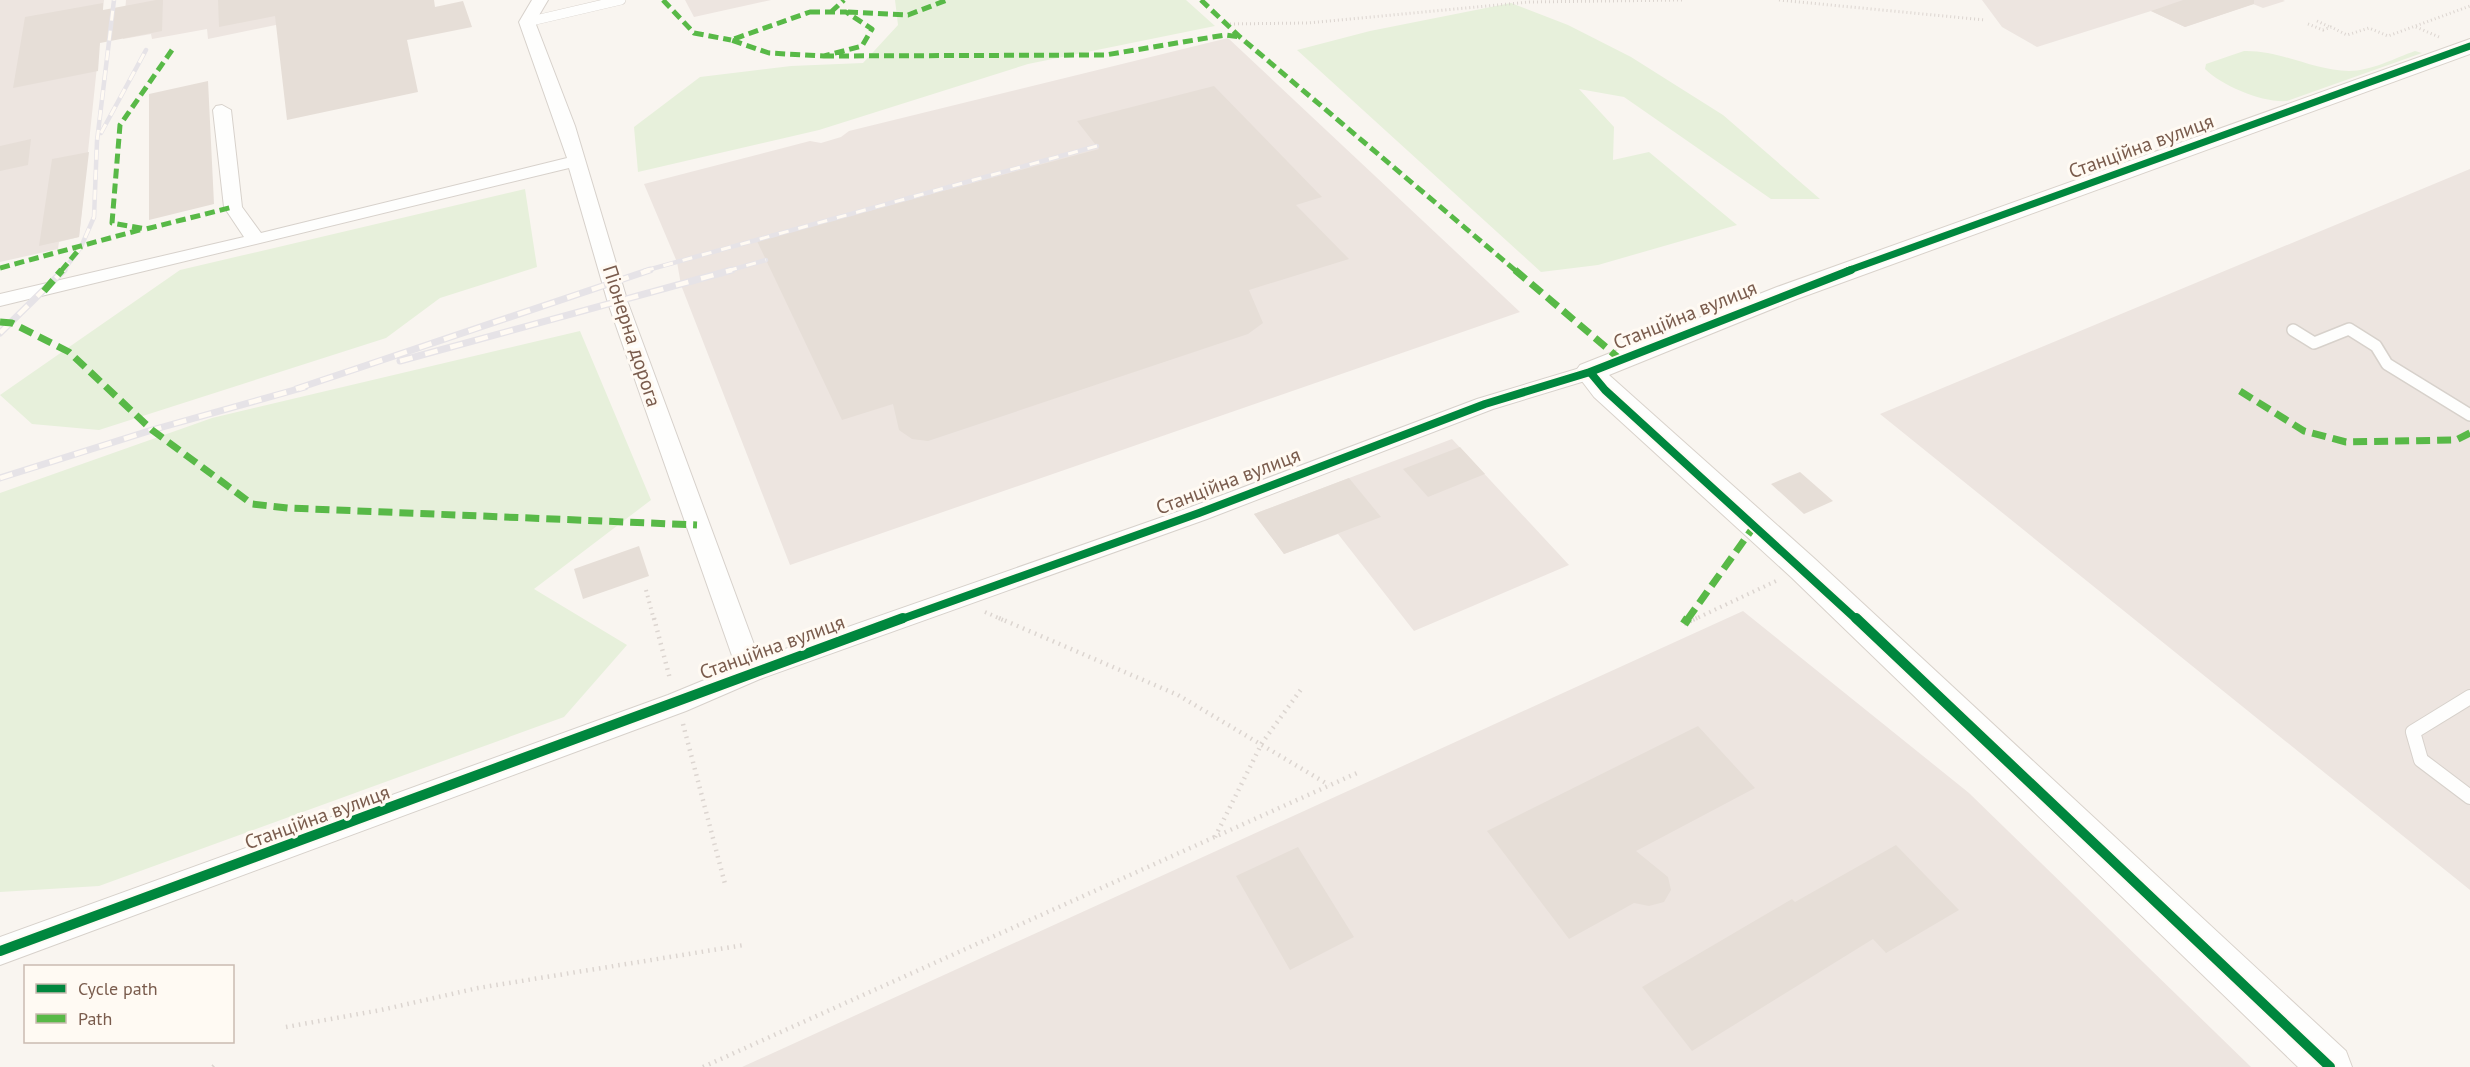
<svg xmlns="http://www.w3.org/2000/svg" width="2470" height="1067" font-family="'PT Sans',sans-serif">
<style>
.industrial{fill:#ede5e0}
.green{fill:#e7f0db}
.building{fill:#e6ded7}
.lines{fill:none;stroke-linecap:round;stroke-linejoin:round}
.lane-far2-casing{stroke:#d7d1cb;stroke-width:10}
.lane-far1-casing{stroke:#d7d1cb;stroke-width:14}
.lane-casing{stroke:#d7d1cb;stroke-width:16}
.street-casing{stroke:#d7d1cb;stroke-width:2}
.secondary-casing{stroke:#d9d2cb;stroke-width:2}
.path-far2{stroke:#dcd5d0;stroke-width:3;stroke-dasharray:1 3;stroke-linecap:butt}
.path-far1{stroke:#dcd5d0;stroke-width:4;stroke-dasharray:1.5 4.5;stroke-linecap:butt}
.path{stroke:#dcd5d0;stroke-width:4.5;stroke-dasharray:1.5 5;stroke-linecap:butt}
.lane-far2{stroke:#fefefd;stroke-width:9}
.lane-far1{stroke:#fefefd;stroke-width:11}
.lane{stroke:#fefefd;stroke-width:14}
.street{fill:#fefefd;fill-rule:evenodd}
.secondary{fill:#fefefd;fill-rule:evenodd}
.rail-far1-casing{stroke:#e6e3e7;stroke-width:4.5}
.rail-casing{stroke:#e6e3e7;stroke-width:7}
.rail-far1{stroke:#fffaf3;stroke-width:3;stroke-dasharray:10;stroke-linecap:butt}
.rail{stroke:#fffaf3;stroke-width:4.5;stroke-dasharray:13;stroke-linecap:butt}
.quiet-far2{stroke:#58b947;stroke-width:5;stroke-dasharray:10 5;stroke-linecap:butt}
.quiet-far1{stroke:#58b947;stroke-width:7;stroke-dasharray:14 7;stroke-linecap:butt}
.quiet{stroke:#58b947;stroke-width:9;stroke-dasharray:18 9;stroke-linecap:butt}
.cycleway-far2-casing{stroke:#fffaf3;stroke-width:10}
.cycleway-far1-casing{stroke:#fffaf3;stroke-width:12}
.cycleway-casing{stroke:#fffaf3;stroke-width:14}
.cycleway-far2{stroke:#00873e;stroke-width:7}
.cycleway-far1{stroke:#00873e;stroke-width:8}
.cycleway{stroke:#00873e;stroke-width:10}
.labels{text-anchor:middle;stroke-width:6;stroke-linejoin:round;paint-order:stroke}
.street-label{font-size:20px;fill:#7a5c4d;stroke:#fffaf3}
</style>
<rect width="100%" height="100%" fill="#f9f5f0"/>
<path class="industrial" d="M0 0H104L79 237 59 242 58 249 0 262Z
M126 0H396L208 39 207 29 152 39 151 34 123 39Z
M685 0H771L694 17Z
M1982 0H2283L2285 1 2263 8 2253 4 2185 27 2151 11 2037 47 2002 27Z
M1228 38 1520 312 790 565 681 285 677 262 644 184 810 141 821 143 841 137 849 131Z
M2470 169V890L1880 414Z
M1452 439 1569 565 1414 631 1338 534 1284 554 1254 514Z
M1743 611 1969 793 2251 1067H742Z"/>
<path class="green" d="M895 0H1186L1215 26 1028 64 819 130 638 172 634 127 700 77 791 66 863 63 898 25Z
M1511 3 1568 25 1631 57 1723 115 1820 199H1771L1624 97 1579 89 1614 127 1613 160 1649 152 1737 225 1598 265 1541 272 1297 50 1370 31Z
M2244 51C2281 50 2314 71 2349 71 2371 71 2395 58 2415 51L2422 53 2287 101C2263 103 2222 86 2205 69L2206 64Z
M525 189 537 267 440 298 386 338 99 430 32 424 0 395 180 270Z
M580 331 651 500 534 589 627 645 564 717 99 886 0 892V493L212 418Z"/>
<path class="building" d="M156 0H163L162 31 100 43 98 71 13 88 25 17 103 3V10Z
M218 0H434L435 7 463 1 472 27 407 40 418 92 287 120 275 16 219 27Z
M2183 0H2254V4L2185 27 2151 11Z
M208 81 214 204 149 220V94Z
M1214 86 1322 197 1296 205 1349 259 1249 290 1263 323 1248 334 928 441 912 439 899 430 893 404 842 420 757 241 1099 149 1077 121Z
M31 139 28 165 0 171V146Z
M89 152 79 237 39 246 52 159Z
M1460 447 1485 474 1428 497 1403 469Z
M1800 472 1833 501 1804 514 1771 484Z
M1349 478 1381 517 1284 554 1254 514Z
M639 546 649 576 583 599 574 569Z
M1698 726 1755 788 1636 851 1668 877 1671 890 1664 902 1649 906 1634 903 1569 939 1487 831Z
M1896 845 1959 910 1886 953 1873 939 1692 1051 1642 987 1792 899 1795 902Z
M1298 847 1354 937 1290 970 1236 876Z"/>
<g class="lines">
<defs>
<path id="lane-far2" d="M527 22 621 0"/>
<path id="lane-far1" d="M2293 330 2314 343 2349 329 2376 346 2387 364 2470 415"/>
<path id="lane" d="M2470 697 2413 732 2421 760 2470 797"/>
<path id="street" d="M532 0H548L535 22 575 126 628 303 759 658 1191 507 1477 399 1590 365 1598 367 1601 372 1598 377 1493 409 1207 519 760 679 686 711 0 965V937L668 695 736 667 608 303 569 168 0 306V294L244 237 224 207 213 110 216 106 222 105 231 110 242 207 261 233 567 158 519 22Z"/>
<path id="secondary" d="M2470 39V54L1797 299 1609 375 1815 559 2346 1051 2352 1067H2298L1791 577 1594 397 1575 372 1580 365 1777 287Z"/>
</defs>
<use href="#lane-far2" class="lane-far2-casing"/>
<use href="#lane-far1" class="lane-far1-casing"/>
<use href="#lane" class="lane-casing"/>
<use href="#street" class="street-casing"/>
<use href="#secondary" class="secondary-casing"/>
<path class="path-far2" d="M1779 0 1985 20
M2317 21 2330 27
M1226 24 1308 23 1529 2 1682 0
M2308 24 2323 30 2331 27 2347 35 2369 28 2388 36 2470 6
M2416 27 2439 37"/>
<path class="path-far1" d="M646 590 654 620
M985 612 1003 620
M1693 620 1776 581"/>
<path class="path" d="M654 618 670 679
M999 618 1178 695 1329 785
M1684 624 1697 618
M683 724 725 884
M1215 837 1262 743 1302 688
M286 1027 381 1010 478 988 744 945
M213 1067 215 1065
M703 1067 1357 773"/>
<use href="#lane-far2" class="lane-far2"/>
<use href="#lane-far1" class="lane-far1"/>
<use href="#lane" class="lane"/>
<use href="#street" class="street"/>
<use href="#secondary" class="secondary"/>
<defs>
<path id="rail-far1" d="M101 133 146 50
M63 271 81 247 94 217 97 141 114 0
M644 271 1097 146
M727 271 766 260"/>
<path id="rail" d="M0 333 64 270
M400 361 732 270
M296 389 650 270
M0 478 152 430 305 387"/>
</defs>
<use href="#rail-far1" class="rail-far1-casing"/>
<use href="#rail" class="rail-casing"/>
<use href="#rail-far1" class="rail-far1"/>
<use href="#rail" class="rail"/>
<path class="quiet-far2" d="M663 0 694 33 731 40
M1201 0 1240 37 1516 271
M810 12H846L872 29 862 46 824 56 769 53 731 40Z
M831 12 844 0
M848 12 908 15 947 0
M172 50 120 125 112 223 146 229 233 207
M824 56 1105 55 1225 35 1240 37
M0 268 143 229
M61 271 81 247"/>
<path class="quiet-far1" d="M1515 270 1621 360
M44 291 62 270
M0 322 12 323 69 352 152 430 252 504 288 508 697 525
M2240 391 2304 431 2346 442 2456 440 2470 433
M1687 620 1755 525"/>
<path class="quiet" d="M1684 624 1688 618"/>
<defs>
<path id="cycleway-far2" d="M1847 271 2470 46"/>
<path id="cycleway-far1" d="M1590 372 1605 390 1857 620
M899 620 1199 513 1485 404 1590 372 1851 270"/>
<path id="cycleway" d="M1856 618 2330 1067
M0 951 903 618"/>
</defs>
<use href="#cycleway-far2" class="cycleway-far2-casing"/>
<use href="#cycleway-far1" class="cycleway-far1-casing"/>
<use href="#cycleway" class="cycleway-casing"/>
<use href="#cycleway-far2" class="cycleway-far2"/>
<use href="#cycleway-far1" class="cycleway-far1"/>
<use href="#cycleway" class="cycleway"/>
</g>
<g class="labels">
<g class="street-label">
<text transform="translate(2141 146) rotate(-20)" y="7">Станційна вулиця</text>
<text transform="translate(1685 315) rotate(-22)" y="7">Станційна вулиця</text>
<text transform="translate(632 336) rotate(72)" y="7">Піонерна дорога</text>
<text transform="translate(1228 481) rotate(-21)" y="7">Станційна вулиця</text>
<text transform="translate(772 647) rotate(-20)" y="7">Станційна вулиця</text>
<text transform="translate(317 817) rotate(-20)" y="7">Станційна вулиця</text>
</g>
</g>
<rect x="24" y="965" width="210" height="78" fill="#fffaf3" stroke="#cabbb1" stroke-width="1.5"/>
<rect x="36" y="984" width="30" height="9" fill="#00873e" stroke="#cabbb1" stroke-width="1.5"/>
<text x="78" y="995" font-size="18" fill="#7a5c4d">Cycle path</text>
<rect x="36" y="1014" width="30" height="9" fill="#58b947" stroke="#cabbb1" stroke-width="1.5"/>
<text x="78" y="1025" font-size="18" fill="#7a5c4d">Path</text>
</svg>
